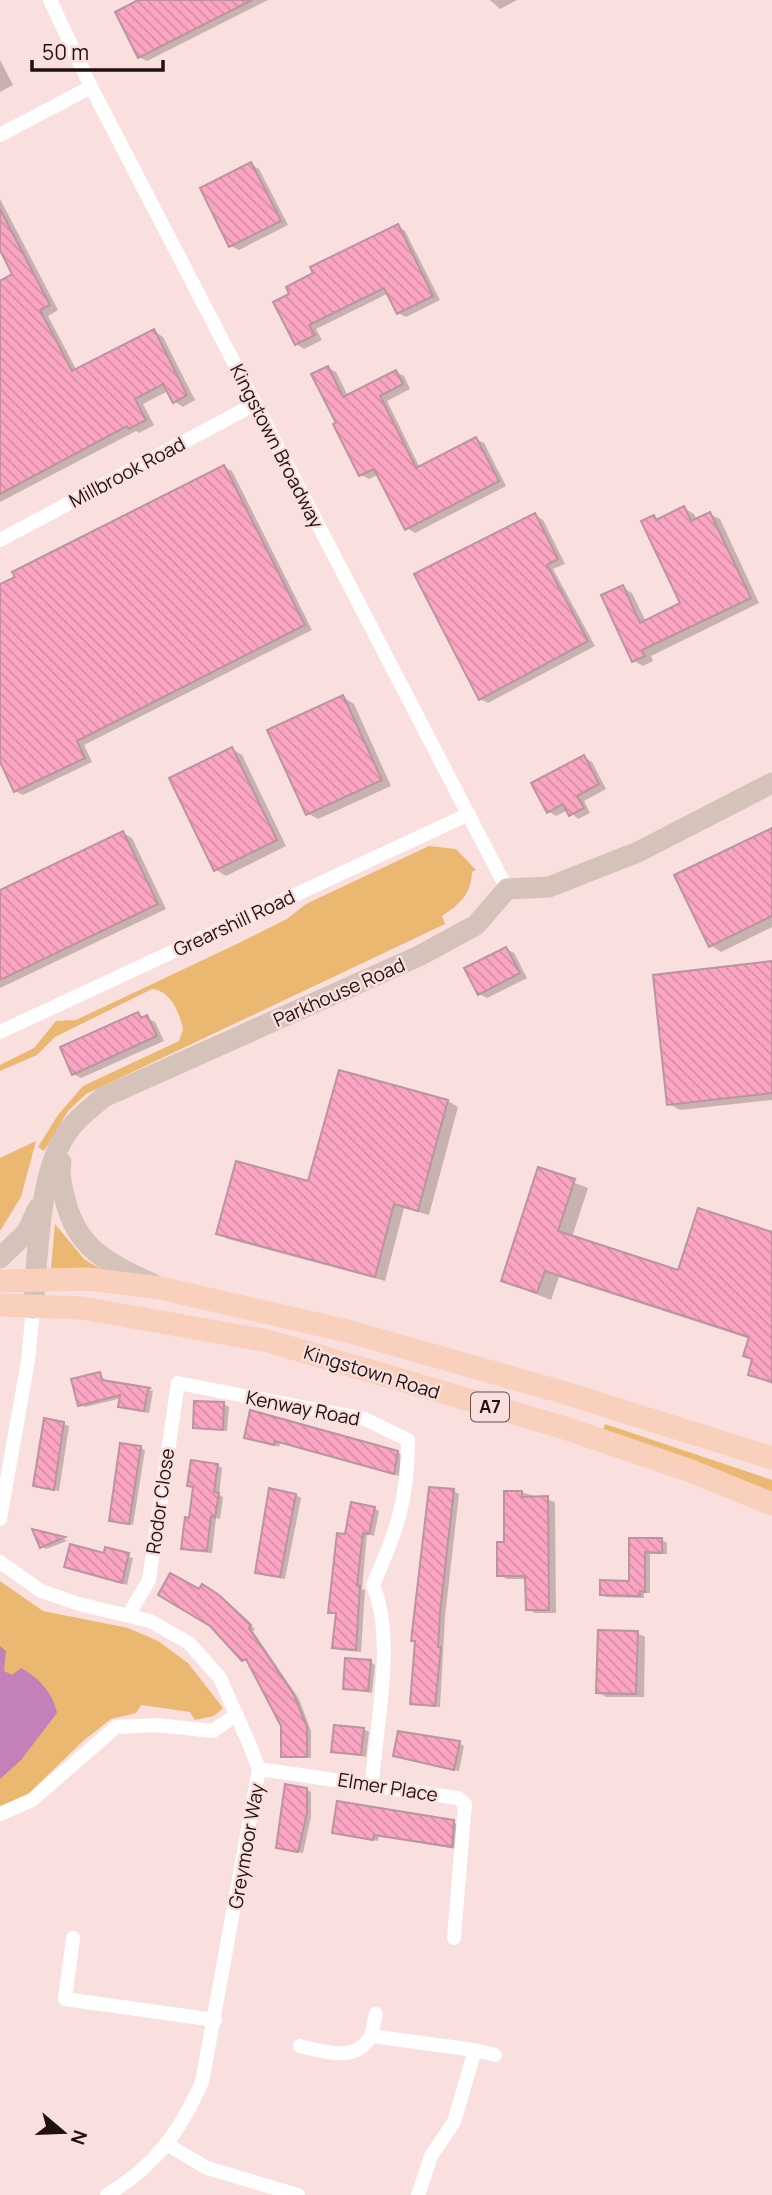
<svg xmlns="http://www.w3.org/2000/svg" width="772" height="2195" font-family="Manrope,sans-serif">
<style>
.green{fill:#ebb872}
.water{fill:#c281b9}
.shadow{fill:#0003}
.building{fill:url(#building-back-hatch);stroke:#ba94a0;stroke-width:2}
.lines{fill:none;stroke-linecap:round;stroke-linejoin:round}
.street{stroke:#fff;stroke-width:14}
.secondary{stroke:#d5c3b9;stroke-width:21}
.primary{stroke:#f8d0bb;stroke-width:23}
.labels{text-anchor:middle;stroke-width:5;stroke-linejoin:round;paint-order:stroke}
.shield{fill:#f9dfdd;stroke:#604f4e;stroke-width:2}
.shield-label{font-size:18px;font-weight:bold;fill:#1f1110}
.street-label{font-size:19px;fill:#1f1110;stroke:#f9dfdd}
</style>
<defs>
<pattern id="building-back-hatch" width="6" height="6" patternUnits="userSpaceOnUse" patternTransform="scale(1.75)"><rect width="6" height="6" fill="#fba5c3"/><path d="M-1 5l2 2M0 0l6 6M5-1l2 2" fill="none" stroke="#d78da6"/></pattern>
</defs>
<rect width="100%" height="100%" fill="#f9dfdd"/>
<path class="green" d="M429 846 456 849 476 870 472 872C471 895 460 904 442 916L445 924 86 1094 68 1111 44 1151 38 1147 58 1115 83 1086 179 1041 183 1030C180 1013 171 991 152 989L55 1037 37 1055 0 1071V1065L34 1048 56 1021 76 1020 239 943 287 919 306 904Z
M36 1141 21 1197 0 1231V1158Z
M55 1224 84 1259 108 1274 51 1268Z
M605 1424 772 1480V1492L602 1435Z
M0 1581 43 1611 128 1628 158 1641 188 1663 223 1708 214 1716 195 1720 190 1712 141 1705 136 1713 111 1719 83 1741 20 1802 0 1807Z"/>
<path class="water" d="M0 1646 6 1651 4 1671 12 1675 21 1668C39 1678 53 1693 57 1713L21 1760 0 1779Z"/>
<path class="shadow" d="M142 0H268L147 61 139 57Z
M490 0H517L500 9Z
M0 60 13 85 0 92Z
M251 164 259 169 288 225 239 250 231 246Z
M0 199 58 310 48 316 77 371 154 331 163 337 195 400 183 407 174 401 168 391 143 404 154 425 139 433 136 431 0 502V283L15 275 0 247Z
M397 226 405 231 440 300 406 317 398 313 389 293 316 329 322 340 304 349 296 344 291 294 315 274Z
M328 368 336 372 348 396 396 372 404 376 410 389 387 401 420 468 476 439 484 443 506 486 415 533 407 528 379 474 369 479 361 475 313 375Z
M224 467 232 471 312 630 84 745 92 762 23 795 15 791 0 758V586Z
M684 508 694 514 697 520 710 514 720 519 759 603 651 656 653 661 643 666 633 660 622 587 632 593 646 622 682 604 654 517 659 520Z
M535 515 543 520 565 564 553 569 595 646 488 703 480 699Z
M343 697 354 704 391 786 318 819 307 813Z
M232 749 242 755 286 846 226 876 215 869Z
M584 757 592 762 606 789 584 801 590 813 578 819 568 810 556 816 548 811Z
M772 830V927L721 952 710 945Z
M123 833 132 838 166 909 0 988V892Z
M506 949 514 953 527 978 487 998 479 994Z
M772 962V1100L680 1110 669 1104Z
M138 1014 155 1022 164 1041 81 1078 73 1074Z
M448 1101 458 1107 429 1215 404 1208 385 1281 228 1239 218 1233Z
M539 1169 588 1188 572 1237 679 1272 772 1234V1384L750 1374 754 1360 750 1339 559 1277 551 1300 503 1281Z
M100 1374 106 1382 153 1391 149 1413 125 1409 120 1406 122 1398 85 1407 79 1404Z
M224 1404 229 1407 227 1431 194 1427Z
M64 1424 69 1426 59 1491 40 1488 35 1485Z
M246 1437 397 1452 402 1455 399 1476 280 1443 279 1447Z
M140 1448 145 1450 133 1525 116 1523 111 1520Z
M217 1465 222 1468 219 1495 223 1497 220 1519 216 1518 212 1553 188 1551 183 1548 195 1488 189 1485Z
M454 1491 459 1494 445 1617 440 1707 417 1705 412 1703Z
M521 1492 555 1502 556 1613H535L527 1609V1579H507L499 1575Z
M296 1495 301 1498 285 1579 262 1575 257 1572Z
M374 1508 379 1511 374 1536 367 1534 362 1589 365 1590 361 1652 339 1650 334 1647 337 1615 330 1612 346 1536Z
M35 1532 64 1539 67 1541 46 1549 41 1546Z
M631 1540H662L667 1543V1554H650V1593H644V1598L606 1597 601 1594 631 1583Z
M106 1550 133 1558 127 1585 71 1569 105 1555Z
M203 1587 224 1600 255 1629 253 1631 299 1699 311 1731V1758L283 1756V1725L250 1662 243 1660 200 1591Z
M637 1633 645 1637 644 1697H606L598 1692Z
M370 1662 375 1665 372 1693 345 1688Z
M364 1729 369 1732 366 1757 333 1751Z
M459 1743 464 1746 459 1771 395 1756Z
M306 1789 311 1792V1817L303 1853 283 1850 278 1847Z
M453 1822 458 1825 456 1849 379 1836 378 1841 334 1832Z"/>
<path class="building" d="M138 0H252L138 58 115 12Z
M251 162 281 221 229 247 200 188Z
M0 209 50 305 40 310 72 371 154 329 187 395 173 403 163 384 135 399 146 420 129 429 127 426 0 494V281L12 274 0 250Z
M398 224 433 296 397 314 384 288 309 325 315 335 295 345 273 302 289 294 286 287 313 273 310 267Z
M328 366 343 397 396 370 403 384 380 396 416 468 476 437 499 481 405 530 374 469 359 476 333 424 336 423 311 374Z
M224 465 305 625 77 741 85 758 14 792 0 762V584L15 577 12 572Z
M684 506 691 521 710 512 751 598 642 650 645 656 632 662 601 595 623 585 640 623 680 603 641 521 654 515 656 520Z
M535 513 558 559 547 565 588 641 479 700 414 574Z
M343 695 382 780 306 815 267 730Z
M232 747 277 840 214 871 169 778Z
M584 755 599 784 577 796 584 808 569 816 563 804 547 813 531 783Z
M772 828V916L709 947 674 875Z
M123 831 158 904 0 980V890Z
M506 947 520 973 478 995 464 968Z
M772 961V1093L667 1105 653 975Z
M138 1012 141 1018 147 1015 157 1036 72 1075 60 1047Z
M339 1070 448 1100 418 1211 394 1204 375 1277 216 1234 236 1161 308 1181Z
M538 1167 575 1179 558 1231 678 1270 698 1208 772 1232V1382L748 1375 752 1359 743 1356 749 1337 545 1271 537 1293 501 1281Z
M100 1372 102 1380 151 1388 148 1389 144 1411 118 1407 120 1395 78 1406 71 1379Z
M194 1401 224 1402 223 1430 193 1428Z
M250 1410 398 1451 394 1474 275 1441 274 1445 244 1438Z
M44 1418 64 1422 54 1490 33 1486Z
M120 1443 141 1446 129 1524 109 1521Z
M191 1460 218 1464 214 1492 219 1493 215 1517 211 1516 207 1551 181 1549 185 1517 189 1518 193 1487 187 1486Z
M429 1487 454 1489 440 1613 438 1647H441L435 1706 410 1704 415 1641H411Z
M269 1488 296 1494 280 1577 255 1573Z
M504 1491H522V1497L548 1496 549 1610H526L525 1576H497V1542H504Z
M351 1502 375 1507 369 1534 363 1533 357 1585 360 1586 356 1650 332 1648 336 1613H328L337 1533 345 1534Z
M32 1529 65 1537 40 1548Z
M629 1538H662V1553L645 1552V1592L640 1591V1596L600 1595V1580L629 1581Z
M70 1544 104 1553 105 1547 129 1553 122 1583 64 1567Z
M170 1573 199 1589 202 1584 219 1595 251 1625 249 1628 294 1695 307 1727V1757H281V1726L246 1659 242 1661 210 1626 158 1595Z
M598 1630 638 1631 636 1694 596 1693Z
M345 1658 371 1660 368 1691 343 1689Z
M334 1725 364 1728 361 1755 331 1752Z
M398 1731 460 1741 454 1770 393 1756Z
M285 1784 307 1788V1813L298 1852 276 1848Z
M337 1801 454 1820 452 1847 374 1835 373 1840 332 1833Z"/>
<g class="lines">
<path class="street" d="M50 0 91 87 507 889
M0 135 91 87
M0 540 255 404
M0 1032 469 814
M0 1519 28 1361 33 1308
M0 1562 41 1591 79 1604 150 1621 189 1643 220 1678 248 1741 259 1769 202 2082C179 2133 156 2165 107 2195
M129 1614 149 1580 178 1383 365 1419 408 1440C408 1499 397 1531 373 1585 396 1641 376 1723 372 1784
M259 1769 458 1798 465 1804 454 1938
M0 1814 32 1800 116 1727 156 1725 213 1731 237 1714
M73 1938 65 1999 215 2020
M376 2014 371 2036 475 2050 454 2122 431 2156 418 2195
M300 2046C325 2052 356 2063 371 2036
M475 2050 495 2055
M168 2145 207 2168 298 2195"/>
<path class="secondary" d="M61 1162C59 1174 61 1183 64 1195 75 1248 107 1263 153 1284
M0 1258 27 1232 38 1208
M33 1308C38 1259 38 1170 69 1130 78 1117 91 1108 104 1097L419 956 476 925 507 889 549 887 638 852 772 783"/>
<path class="primary" d="M0 1281 88 1279 160 1288 347 1331 562 1392 772 1458
M0 1305 82 1308 268 1341 565 1428 688 1470 772 1504"/>
</g>
<g class="labels">
<rect class="shield" x="471" y="1392.5" width="38" height="29" rx="5"/>
<g class="shield-label">
<text x="490" y="1413">A7</text>
</g>
<g class="street-label">
<text transform="translate(277 446) rotate(63)" y="7">Kingstown Broadway</text>
<text transform="translate(127 472) rotate(-28)" y="7">Millbrook Road</text>
<text transform="translate(234 923) rotate(-25)" y="7">Grearshill Road</text>
<text transform="translate(339 992) rotate(-24)" y="7">Parkhouse Road</text>
<text transform="translate(372 1372) rotate(17)" y="7">Kingstown Road</text>
<text transform="translate(303 1408) rotate(11)" y="7">Kenway Road</text>
<text transform="translate(160 1501) rotate(-82)" y="7">Rodor Close</text>
<text transform="translate(388 1787) rotate(9)" y="7">Elmer Place</text>
<text transform="translate(246 1846) rotate(-80)" y="7">Greymoor Way</text>
</g>
</g>
<g transform="translate(63 2132) rotate(109)" stroke="#f9dfdd" stroke-width="5" paint-order="stroke">
<path d="M0-5L12 26L0 18L-12 26Z" fill="#1f1110"/>
<text y="-10" font-size="19" font-weight="bold" text-anchor="middle" fill="#1f1110">N</text>
</g>
<path d="M32 60v10h131v-10" fill="none" stroke="#1f1110" stroke-width="3.5"/>
<text x="42" y="60" font-size="21" fill="#1f1110" stroke="#f9dfdd" stroke-width="5" paint-order="stroke">50 m</text>
</svg>
